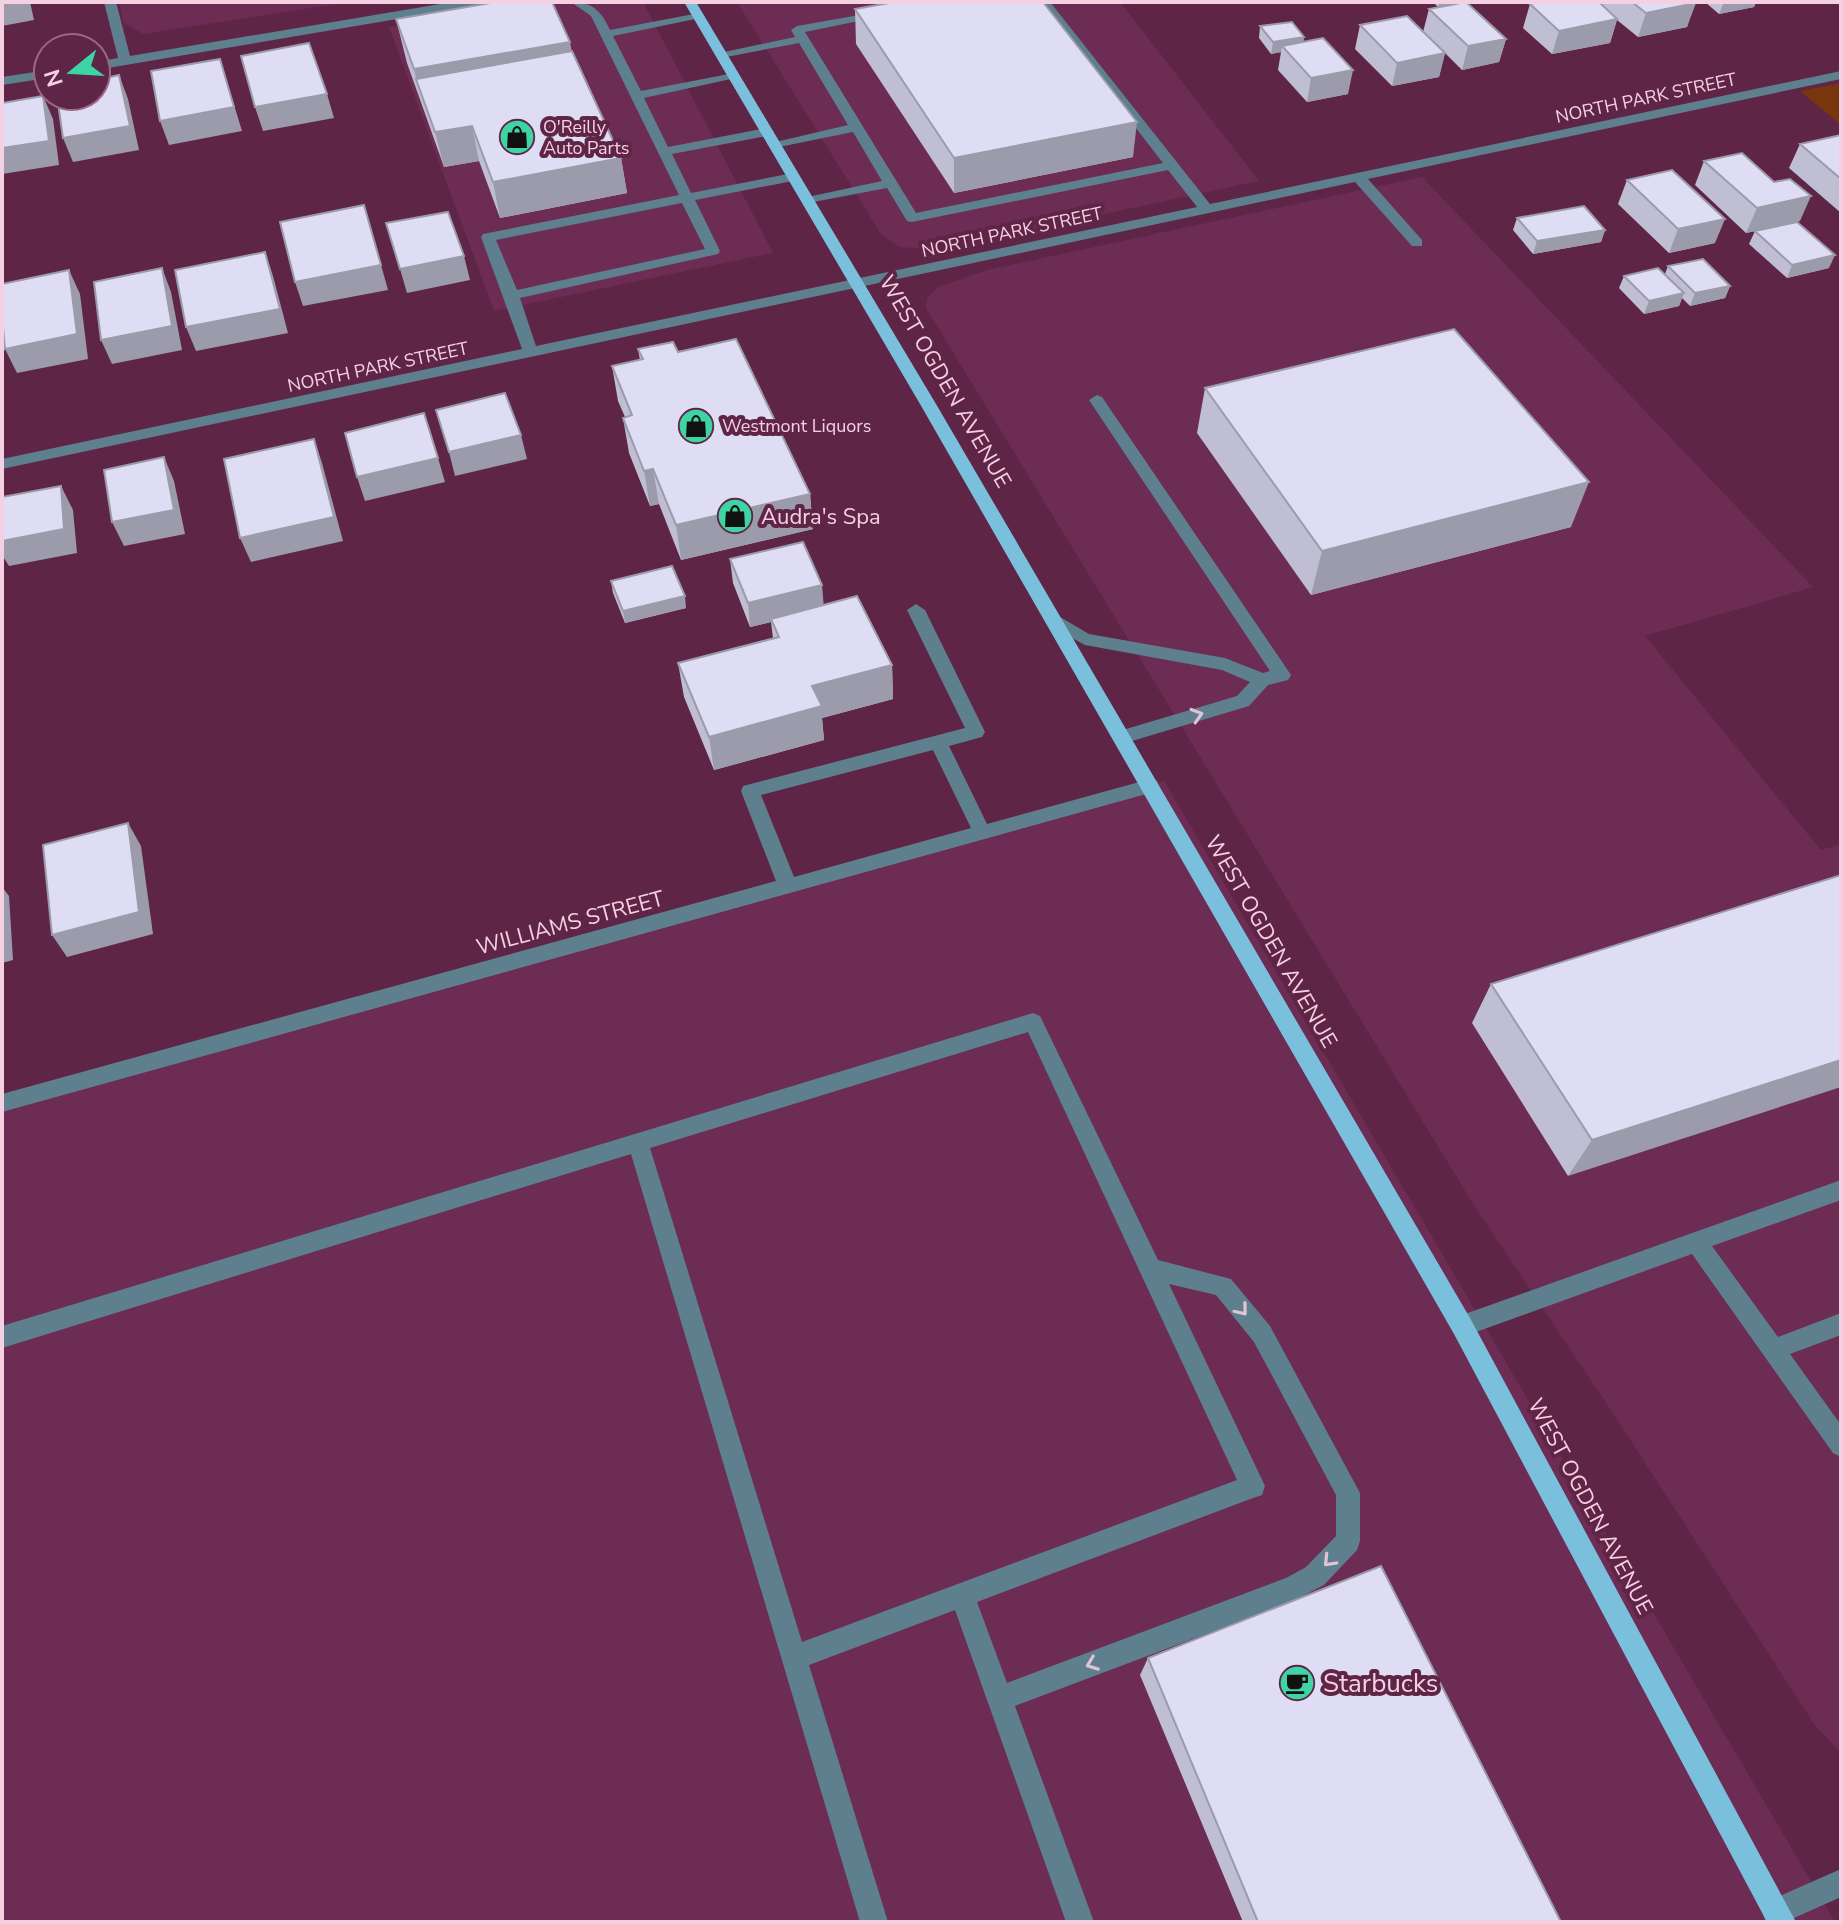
<svg xmlns="http://www.w3.org/2000/svg" width="1843" height="1924" font-family="'Nunito Sans',sans-serif">
<style>
.built{fill:#6d2c53}
.green{fill:#79350c}
.lines{fill:none;stroke-linecap:round;stroke-linejoin:round}
.minor{fill:#5e7f8d;fill-rule:evenodd}
.major{fill:#7abfdc;fill-rule:evenodd}
.wall{fill:#bfbed2}
.shaded-wall{fill:#9b9bab}
.building{fill:#deddf4;stroke:#9b9bab;stroke-width:2}
.oneway{stroke:#dec4d5}
.labels{text-anchor:middle;stroke-width:8;stroke-linejoin:round;paint-order:stroke}
.far-street-label{font-size:18px;fill:#f5d0e2;stroke:#5f2547}
.far-poi-label{font-size:18px;fill:#f5d0e2;stroke:#5f2547;text-anchor:start}
.street-label{font-size:22px;fill:#f5d0e2;stroke:#5f2547}
.poi-label{font-size:22px;fill:#f5d0e2;stroke:#5f2547;text-anchor:start}
.near-poi-label{font-size:26px;fill:#f5d0e2;stroke:#5f2547;text-anchor:start}
</style>
<rect width="100%" height="100%" fill="#5f2547"/>
<path class="built" d="M119 2H350L143 34 123 22Z
M533 2H643L773 253 494 311 389 27Z
M737 2H1120L1259 181 936 250 900 247 881 234Z
M1422 177 1813 587 1645 636 1821 850 1841 844V1753L1814 1724 1607 1404 1475 1207 926 308 927 298 938 287 987 270Z
M1164 781 1835 1922H2V1103Z"/>
<path class="green" d="M1841 83V125L1800 91Z"/>
<g class="lines">
<path class="minor" d="M104 2H116L130 56 452 2H480L474 6 96 70V62L118 58Z
M571 2C593 2 601 11 610 30L699 13 705 17 613 36 641 91 734 73 740 77 644 98 668 147 767 128 774 132 767 136 672 154 691 193 793 173 800 177 793 181 695 200 720 251 718 254 520 298 536 346 1197 207 1168 170 912 222 907 221 887 188 803 204V198L882 181 853 132 774 148 767 144 848 125 799 43 721 58 715 54 795 37 791 30 797 26 882 11 888 15 805 32 916 213 1163 163 1038 2H1050L1210 204 1841 71V79L1368 179 1422 240V246H1412L1355 182 2 469V459L522 349 481 237 483 234 679 195 591 16ZM682 203 705 249 517 290 496 240Z
M48 70V78L2 85V77Z
M1097 395 1102 397 1291 675 1288 680 1268 685 1249 706 1122 744 1116 742 1113 737 1116 732 1237 696 1250 682 1222 670 1085 645 1048 625 1045 621 1048 617H1060L1089 634 1225 658 1263 673 1270 671 1089 400Z
M916 604 925 610 985 732 982 737 949 746 987 824 1150 779 1157 781 1159 786 1157 791 2 1112V1094L776 881 741 791 743 786 965 728 907 610ZM933 750 971 828 794 877 761 795Z
M1033 1013 1040 1016 1158 1260 1231 1279 1270 1326 1360 1493V1541L1357 1550 1324 1585 1293 1601 1015 1706 1094 1922H1066L955 1610 809 1665 888 1922H860L631 1154 2 1348V1326ZM1028 1032 1237 1480 802 1642 650 1148ZM1169 1284 1216 1295 1254 1342 1336 1495V1536L1306 1567 1286 1578 1007 1683 977 1602 1253 1498 1262 1495 1265 1486Z
M1841 1180V1200L1712 1246 1778 1337 1841 1313V1335L1790 1354 1841 1425V1457L1833 1453 1692 1254 1462 1337 1454 1334 1451 1326 1454 1318 1462 1315Z
M1841 1869V1897L1785 1922H1766L1762 1912 1766 1902Z"/>
<path class="major" d="M684 2H696L936 404 1470 1318 1796 1922H1767L1454 1334 920 404Z"/>
</g>
<path class="wall" d="M1433 2H1466L1506 39 1499 62 1462 70 1445 53 1439 77 1392 86 1355 49 1360 25 1423 32 1429 9 1438 7Z
M1540 2H1694L1687 27 1638 37 1617 20 1610 43 1552 54 1523 28 1530 4Z
M1705 2H1756L1754 7 1719 14Z
M855 9 1133 157 954 193 856 44Z
M396 19 572 51 621 158 627 193 500 218 479 161 444 167 407 63Z
M1260 26 1304 37 1303 42 1348 94 1307 102 1278 70 1281 52 1271 54 1259 38Z
M1841 135V213L1789 168 1800 144Z
M1704 161 1800 221 1746 233 1695 185Z
M1627 180 1715 243 1669 253 1618 204Z
M1517 218 1605 230 1601 242 1533 254 1513 230Z
M1755 231 1829 268 1787 278 1749 244Z
M1668 266 1730 286 1725 298 1690 306 1682 298 1679 306 1644 314 1619 288 1624 276 1665 274Z
M638 349 678 352 810 494 813 529 681 560 659 504 650 506 629 453 623 418 625 417 618 401 612 366 640 360Z
M1205 388 1571 527 1311 595 1197 433Z
M730 559 824 605 892 665 893 699 822 718 824 740 714 770 684 697 678 663 773 638 771 622 750 627 733 583Z
M611 581 686 608 625 623 613 593Z
M1841 875 1568 1176 1472 1023 1491 984Z
M1148 1658 1561 1922H1243L1140 1675Z"/>
<path class="shaded-wall" d="M2 2H30L34 20 2 26Z
M1440 2H1466L1438 7Z
M1724 2H1756L1754 7 1719 14Z
M1696 3 1687 27 1638 37 1646 13Z
M1617 19 1610 43 1552 54 1559 31Z
M1304 37 1302 49 1282 46 1281 52 1271 54 1273 42Z
M1506 39 1499 62 1462 70 1468 46Z
M570 42 578 86 416 79 414 69Z
M1445 53 1439 77 1392 86 1397 63Z
M220 59 242 131 169 145 160 121Z
M1353 70 1348 94 1307 102 1311 78Z
M119 75 128 99 139 150 73 162 63 138Z
M327 94 334 118 263 131 255 107Z
M43 96 53 119 59 165 2 174V148Z
M1137 122 1133 157 954 193V158Z
M472 126 479 161 444 167 435 132Z
M621 158 627 193 500 218 493 182Z
M1811 196 1800 221 1746 233 1757 208Z
M1725 219 1715 243 1669 253 1678 229Z
M1605 230 1601 242 1533 254 1537 241Z
M265 252 273 276 288 333 196 351 186 327Z
M1835 255 1829 268 1787 278 1792 265Z
M464 256 470 280 407 293 400 269Z
M381 265 388 290 303 306 295 282Z
M162 268 171 292 182 350 112 364 101 340Z
M69 270 80 294 88 359 17 373 5 349Z
M1730 286 1725 298 1690 306 1695 293Z
M1684 293 1679 306 1644 314 1649 301Z
M521 435 527 459 455 476 449 452Z
M314 439 322 463 343 541 251 562 240 538Z
M164 457 174 481 185 534 124 546 112 522Z
M438 458 445 482 365 501 357 477Z
M653 469 659 504 650 506 644 471Z
M1589 482 1571 527 1311 595 1322 551Z
M61 486 73 510 77 553 9 566 2 555V541Z
M810 494 813 529 681 560 676 525Z
M822 585 824 609 771 619V622L750 627 748 603Z
M685 596 686 608 625 623 623 611Z
M892 665 893 699 822 718 824 740 714 770 709 737 812 686Z
M128 823 141 846 153 934 67 957 52 935Z
M2 887 9 896 13 960 2 963Z
M1841 1060V1087L1568 1176 1592 1140Z"/>
<path class="building" d="M496 2H552L570 42 414 69 396 19Z
M895 2H1043L1137 122 954 158 855 9Z
M1466 2 1506 39 1468 46 1429 9Z
M1540 2H1599L1617 19 1559 31 1530 4Z
M1632 2H1694L1696 3 1646 13Z
M1407 16 1445 53 1397 63 1360 25Z
M1292 22 1304 37 1273 42 1260 26Z
M1323 38 1353 70 1311 78 1282 46Z
M309 43 327 94 255 107 241 56Z
M572 51 621 158 493 182 472 126 435 132 416 79Z
M220 59 234 107 160 121 151 71Z
M119 75 130 126 63 138 57 96H96V80Z
M43 96 49 141 2 148V103Z
M1841 135V179L1800 144Z
M1742 153 1774 182 1790 179 1811 196 1757 208 1704 161Z
M1672 170 1725 219 1678 229 1627 180Z
M364 205 381 265 295 282 280 222Z
M1584 206 1605 230 1537 241 1517 218Z
M448 212 464 256 400 269 386 223Z
M1797 222 1835 255 1792 265 1755 231Z
M265 252 280 309 186 327 175 270Z
M1703 259 1730 286 1695 293 1668 266Z
M162 268 172 326 101 340 94 282Z
M1658 268 1684 293 1649 301 1624 276Z
M69 270 77 334 5 349 2 316V284Z
M1454 329 1589 482 1322 551 1205 388Z
M736 339 810 494 676 525 653 469 644 471 623 418 632 415 612 366 643 359 638 349 673 342 678 352Z
M505 393 521 435 449 452 436 410Z
M424 413 438 458 357 477 345 433Z
M314 439 334 517 240 538 224 459Z
M164 457 174 510 112 522 104 470Z
M61 486 64 529 2 541V497Z
M803 542 822 585 748 603 730 559Z
M672 566 685 596 623 611 611 581Z
M857 596 892 665 812 686 822 706 709 737 678 663 779 637 771 619Z
M128 823 139 912 52 935 43 845Z
M1841 875V1060L1592 1140 1491 984Z
M1381 1566 1561 1922H1258L1148 1658Z"/>
<defs><path id="oneway-chevron" d="M-2-3.5L2.5 0L-2 3.5" fill="none" stroke-width="1.6" stroke-linecap="round" stroke-linejoin="round" transform="scale(2)"/></defs>
<g class="oneway">
<use href="#oneway-chevron" transform="translate(1197 715) rotate(-17)"/>
<use href="#oneway-chevron" transform="translate(1242 1310) rotate(51)"/>
<use href="#oneway-chevron" transform="translate(1329 1561) rotate(134)"/>
<use href="#oneway-chevron" transform="translate(1092 1664) rotate(159)"/>
</g>
<defs>
<symbol id="shop-disc" viewBox="-11 -11 22 22"><circle r="9.5" fill="#3ed4a3" stroke="#5f2547"/><path d="M-5-2.5h2.3a2.7 3.5 0 0 1 5.4 0H5L5.5 6h-11ZM-1.5-2.5h3a1.5 2.3 0 0 0-3 0Z" fill="#111"/></symbol>
<symbol id="cafe-disc" viewBox="-11 -11 22 22"><circle r="9.5" fill="#3ed4a3" stroke="#5f2547"/><path d="M-5.5-4.5H6V0H3Q3 3.5 0 3.5H-2.5Q-5.5 3.5-5.5 0ZM3-3.2v2h1.7v-2ZM-6 4.5H4V6H-6Z" fill="#111"/></symbol>
</defs>
<g fill-rule="evenodd">
<use href="#shop-disc" x="497" y="117" width="40" height="40"/>
<use href="#shop-disc" x="676" y="406" width="40" height="40"/>
<use href="#shop-disc" x="715" y="496" width="40" height="40"/>
<use href="#cafe-disc" x="1277" y="1663" width="40" height="40"/>
</g>
<g class="labels">
<g class="far-street-label">
<text transform="translate(1646 98) rotate(-12)" y="6">NORTH PARK STREET</text>
<text transform="translate(1012 232) rotate(-12)" y="6">NORTH PARK STREET</text>
<text transform="translate(378 367) rotate(-12)" y="6">NORTH PARK STREET</text>
</g>
<g class="far-poi-label">
<text x="543" y="133">O'Reilly<tspan x="543" dy="21">Auto Parts</tspan></text>
<text x="722" y="432">Westmont Liquors</text>
</g>
<g class="street-label">
<text transform="translate(946 381) rotate(60)" y="8">WEST OGDEN AVENUE</text>
<text transform="translate(570 922) rotate(-15)" y="8">WILLIAMS STREET</text>
<text transform="translate(1272 941) rotate(60)" y="8">WEST OGDEN AVENUE</text>
<text transform="translate(1591 1506) rotate(62)" y="8">WEST OGDEN AVENUE</text>
</g>
<g class="poi-label">
<text x="761" y="524">Audra's Spa</text>
</g>
<g class="near-poi-label">
<text x="1323" y="1692">Starbucks</text>
</g>
</g>
<rect width="1843" height="1924" fill="none" stroke="#f5d0e2" stroke-width="8"/>
<g transform="translate(72 72) rotate(252)"><circle r="38" fill="#5f2547" stroke="#9b6985" stroke-width="2"/>
<path d="M0-6L14 30L0 20L-14 30Z" fill="#3ed4a3"/>
<text y="-12" font-size="22" font-weight="bold" text-anchor="middle" fill="#f5d0e2">N</text>
</g>
</svg>
